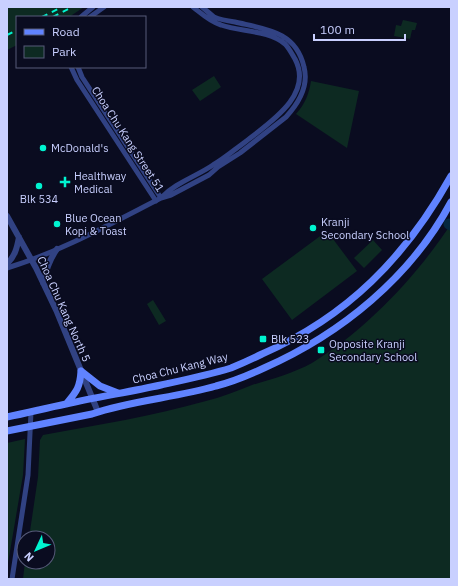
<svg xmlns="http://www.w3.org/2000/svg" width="458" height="586" font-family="'IBM Plex Sans',sans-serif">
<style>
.green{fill:#0d2a22}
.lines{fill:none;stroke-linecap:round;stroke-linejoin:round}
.river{stroke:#05283f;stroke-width:11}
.minor{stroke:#314283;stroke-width:5}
.tertiary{stroke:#314283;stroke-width:6}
.secondary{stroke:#6083ff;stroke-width:7}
.rail{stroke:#00f4d0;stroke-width:2;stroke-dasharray:6 5;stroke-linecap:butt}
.poi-dot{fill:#00f4d0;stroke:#0a0c20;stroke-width:1.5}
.labels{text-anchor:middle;stroke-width:3;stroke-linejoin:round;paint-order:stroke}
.street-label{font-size:11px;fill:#c9d0ff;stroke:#0a0c20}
.poi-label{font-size:11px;fill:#c9d0ff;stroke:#0a0c20;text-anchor:start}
</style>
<rect width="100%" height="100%" fill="#0a0c20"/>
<path class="green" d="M7 7H84L69 17H17V45L7 50Z
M403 20 417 23 415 30H412L410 39 394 36 396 25 401 26Z
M214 76 221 87 200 101 192 90Z
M311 81 359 91 347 148 296 114C305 104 309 94 311 81Z
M451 224V579H23L25 562H48V538H29L38 477 40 440 43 435C98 425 153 416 206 401 222 397 237 391 252 385 272 379 294 373 312 363 366 330 416 277 451 224Z
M327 231 357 271 292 320 262 279Z
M373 240 382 250 364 268 354 258Z
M153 300 166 321 159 325 147 304Z
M25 439 23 475 7 569V443Z"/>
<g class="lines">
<path class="river" d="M449 224 451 225"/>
<path class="minor" d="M81 17 93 7
M90 17 104 7
M71 67 77 80 156 201
M78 67 82 77 161 198
M162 197C175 183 197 176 213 165 225 158 234 150 245 142 269 123 314 95 295 59 292 54 289 48 285 44 268 30 241 32 221 25 210 22 202 14 193 7
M7 268C60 252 112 223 161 198L171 195 209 175 218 167 240 153 286 117C298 104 309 86 304 67 296 31 265 29 235 22 228 21 221 20 214 17 210 14 206 10 202 7
M12 579 28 475 31 412"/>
<path class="tertiary" d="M7 216 36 268 57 312 98 412
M7 264C15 256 17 248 19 237
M43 283C46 270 49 260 57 249"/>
<path class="secondary" d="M81 371 100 386 118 393
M67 403C77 391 80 387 81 371
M7 417C27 413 46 408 66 404 97 397 129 392 161 385 184 380 208 375 231 368 241 364 252 359 262 354 347 317 406 257 451 176
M7 431 92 414C132 400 175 398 216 386 232 382 249 375 264 368 341 334 411 277 451 202"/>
<path class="rail" d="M42 17 58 9
M53 17 72 7
M7 35 17 30"/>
</g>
<g class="poi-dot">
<circle cx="43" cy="148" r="4"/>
<path d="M63 176h4v4h4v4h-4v4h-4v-4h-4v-4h4z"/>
<circle cx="39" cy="186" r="4"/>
<circle cx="57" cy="224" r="4"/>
<circle cx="313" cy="228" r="4"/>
<rect x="259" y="335" width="8" height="8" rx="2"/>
<rect x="317" y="346" width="8" height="8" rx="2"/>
</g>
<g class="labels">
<g class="street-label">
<text transform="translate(128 139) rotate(57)" y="4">Choa Chu Kang Street 51</text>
<text transform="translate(64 309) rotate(66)" y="4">Choa Chu Kang North 5</text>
<text transform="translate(180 368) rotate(-14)" y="4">Choa Chu Kang Way</text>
</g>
<g class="poi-label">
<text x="51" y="152">McDonald's</text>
<text x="74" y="180">Healthway<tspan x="74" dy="13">Medical</tspan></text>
<text x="39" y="203" text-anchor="middle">Blk 534</text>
<text x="65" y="222">Blue Ocean<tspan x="65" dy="13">Kopi &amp; Toast</tspan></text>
<text x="321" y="226">Kranji<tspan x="321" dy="13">Secondary School</tspan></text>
<text x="271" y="343">Blk 523</text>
<text x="329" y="348">Opposite Kranji<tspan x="329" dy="13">Secondary School</tspan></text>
</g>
</g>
<rect width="458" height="586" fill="none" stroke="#c9d0ff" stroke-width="16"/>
<rect x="16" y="16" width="130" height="52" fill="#0a0c20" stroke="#565a79"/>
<rect x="24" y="29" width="20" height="6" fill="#6083ff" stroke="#565a79"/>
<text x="52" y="36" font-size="12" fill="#c9d0ff">Road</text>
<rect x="24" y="46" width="20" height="12" fill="#0d2a22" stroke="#565a79"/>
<text x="52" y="56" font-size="12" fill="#c9d0ff">Park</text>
<g transform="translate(36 550) rotate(226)"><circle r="19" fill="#0a0c20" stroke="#565a79"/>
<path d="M0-3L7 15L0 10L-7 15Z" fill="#00f4d0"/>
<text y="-6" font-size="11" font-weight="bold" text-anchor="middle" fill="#c9d0ff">N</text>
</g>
<path d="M314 34v6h91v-6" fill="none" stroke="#c9d0ff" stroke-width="2"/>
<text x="320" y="34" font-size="12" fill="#c9d0ff" stroke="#0a0c20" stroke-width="3" paint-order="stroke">100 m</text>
</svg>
